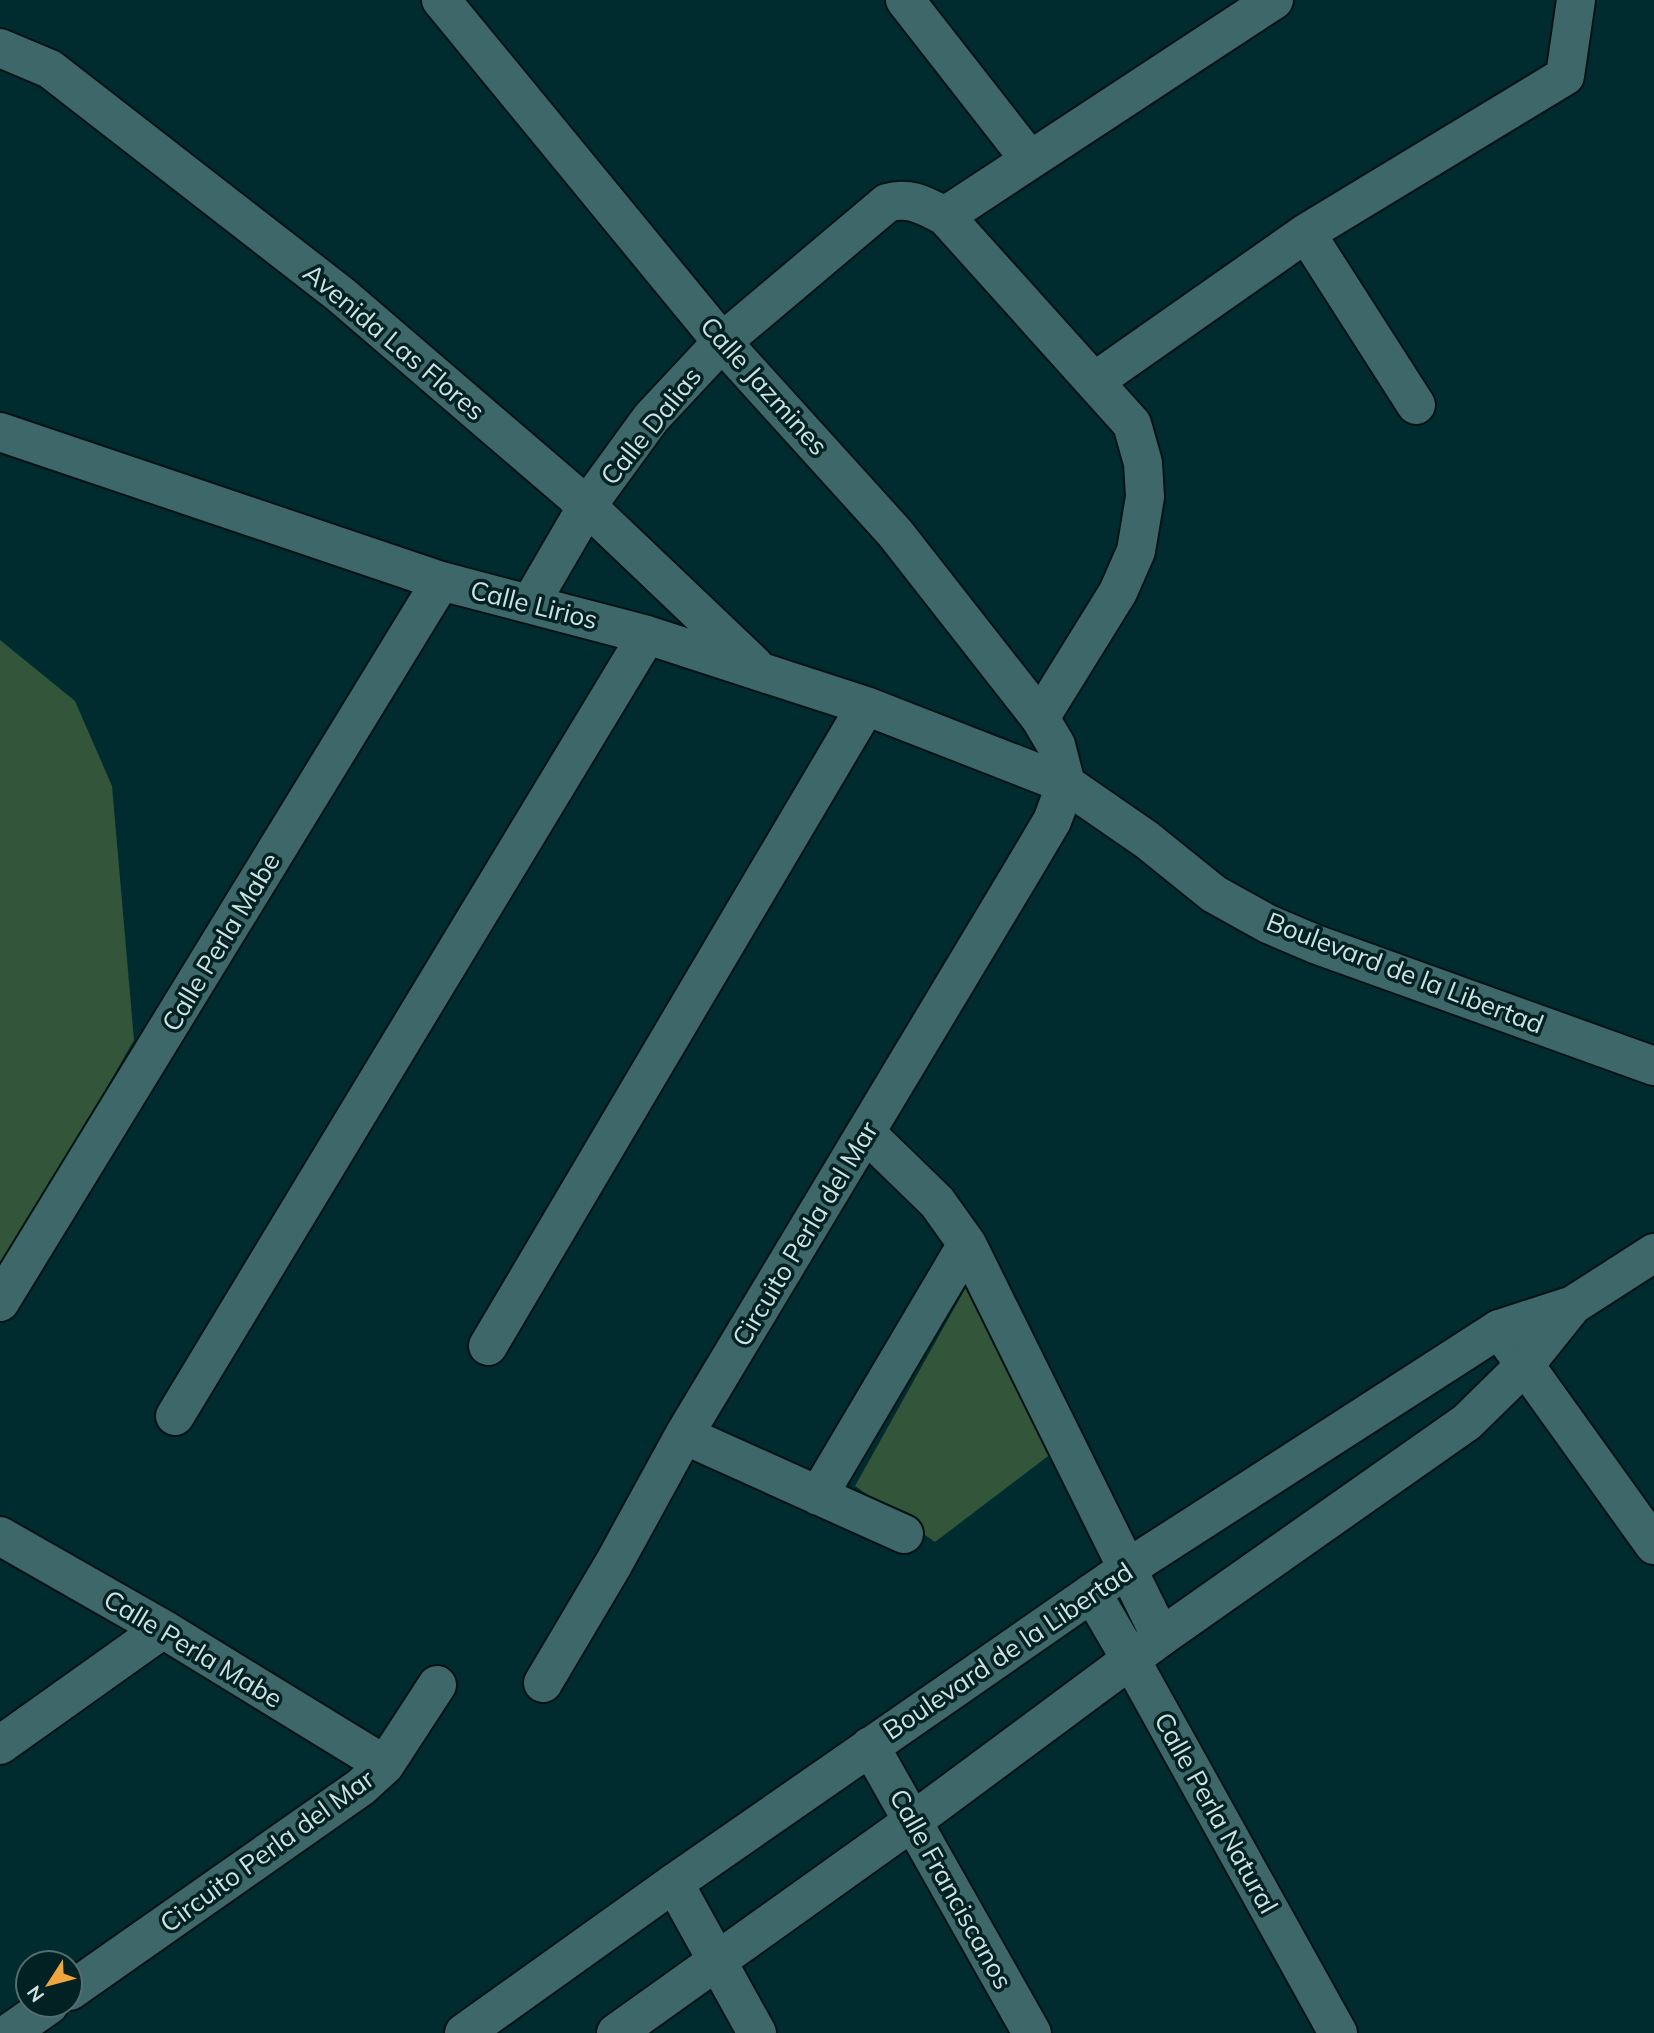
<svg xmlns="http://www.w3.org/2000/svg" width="1654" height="2033" font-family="Mulish,sans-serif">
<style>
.green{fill:#335539}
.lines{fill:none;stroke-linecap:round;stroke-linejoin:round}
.minor-casing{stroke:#001213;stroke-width:42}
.tertiary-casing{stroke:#001213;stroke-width:42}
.minor{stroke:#3e6769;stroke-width:38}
.tertiary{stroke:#3e6769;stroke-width:38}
.labels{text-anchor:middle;stroke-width:7;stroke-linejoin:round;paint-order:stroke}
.street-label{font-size:26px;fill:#cde2e3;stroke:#022123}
</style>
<rect width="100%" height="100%" fill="#002c2f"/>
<path class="green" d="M0 640 75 701 112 786 134 1040 0 1274Z
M970 1280 1060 1447 935 1542 855 1486Z"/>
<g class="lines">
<defs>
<path id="minor" d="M905 0 1030 160
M0 48 50 69 341 295 587 506 754 665
M945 216 1274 0
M1306 233 1416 405
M1095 381 1306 233 1565 76 1576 0
M0 432 441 581 647 635 866 706 1066 784 1052 821 1020 875 684 1435 614 1563 543 1683
M530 604 587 506 651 418 722 342 887 203C910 196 925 206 945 216L1132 424 1143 463 1145 497 1136 551 1118 592 1040 718
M866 1133 937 1202 967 1244 1161 1637
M0 1302 441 581
M1499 1329 1654 1545
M488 1346 866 706
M175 1416 647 635
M684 1435 904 1534
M818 1496 967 1244
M0 1536 163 1629 385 1765
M1092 1593 1131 1660 1338 2033
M0 1745 163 1629
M870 1746 1032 2033
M674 1883 757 2033
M70 1991 361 1787 385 1765 437 1685
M9 2033 49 2005"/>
<path id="tertiary" d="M441 0 722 342 895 533 1040 718 1056 745 1066 784 1147 840 1214 894 1268 924 1315 944 1654 1066
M464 2033 674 1883 1128 1568 1499 1329 1573 1305 1654 1253
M616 2033 913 1821 1161 1637 1467 1422 1525 1365 1573 1305"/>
</defs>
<use href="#minor" class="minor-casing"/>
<use href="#tertiary" class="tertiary-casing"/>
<use href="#minor" class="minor"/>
<use href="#tertiary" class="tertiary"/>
</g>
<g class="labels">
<g class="street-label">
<text transform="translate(394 342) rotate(40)" y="9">Avenida Las Flores</text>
<text transform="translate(764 386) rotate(48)" y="9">Calle Jazmines</text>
<text transform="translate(651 426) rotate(-51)" y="9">Calle Dalias</text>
<text transform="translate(534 605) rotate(14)" y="9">Calle Lirios</text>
<text transform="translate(221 942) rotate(-59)" y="9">Calle Perla Mabe</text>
<text transform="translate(1405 973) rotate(21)" y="9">Boulevard de la Libertad</text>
<text transform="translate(805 1234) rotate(-59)" y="9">Circuito Perla del Mar</text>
<text transform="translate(193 1649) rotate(31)" y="9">Calle Perla Mabe</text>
<text transform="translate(1008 1651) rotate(-34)" y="9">Boulevard de la Libertad</text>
<text transform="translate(1216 1813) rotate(61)" y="9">Calle Perla Natural</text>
<text transform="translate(267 1851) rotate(-36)" y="9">Circuito Perla del Mar</text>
<text transform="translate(951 1889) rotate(61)" y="9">Calle Franciscanos</text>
</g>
</g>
<g transform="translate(49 1984) rotate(234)"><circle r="33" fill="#022123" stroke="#536e70" stroke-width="2"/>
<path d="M0-5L12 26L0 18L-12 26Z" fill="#f0a63e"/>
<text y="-10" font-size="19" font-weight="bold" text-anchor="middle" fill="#cde2e3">N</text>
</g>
</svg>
